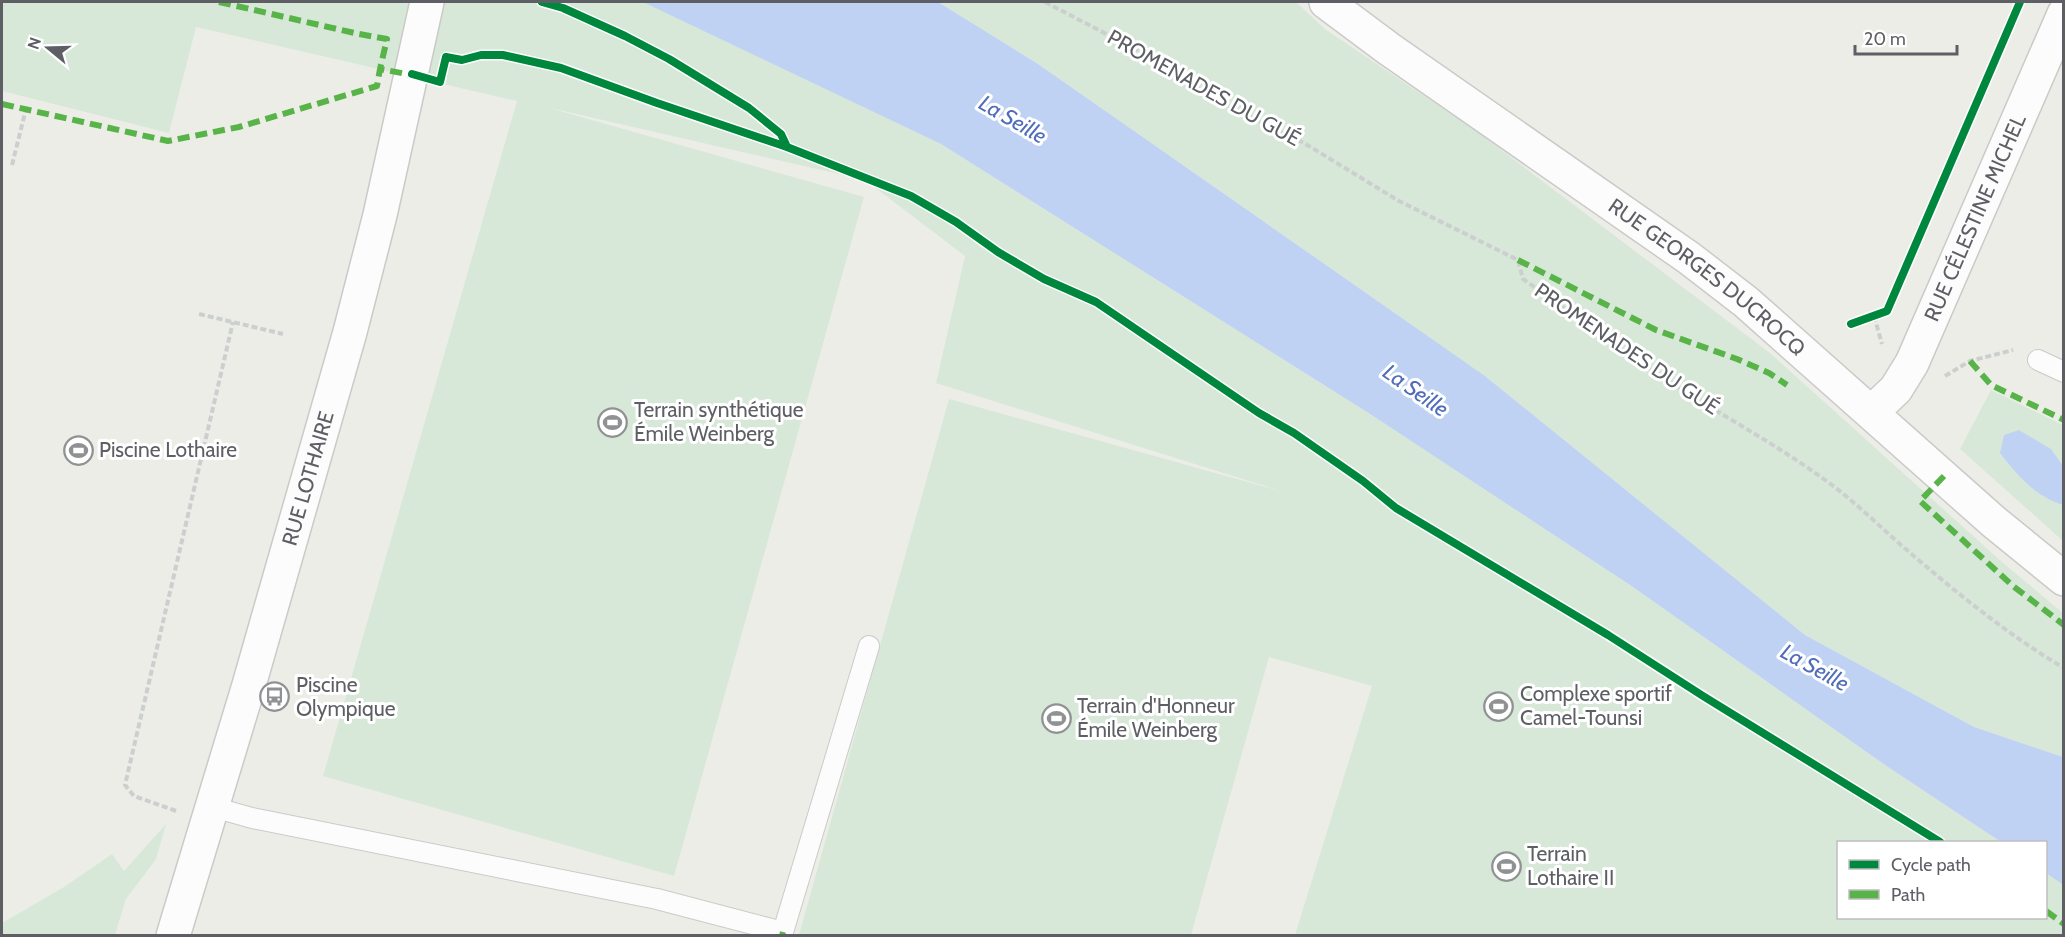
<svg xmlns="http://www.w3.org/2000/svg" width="2065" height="937" font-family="Cabin,sans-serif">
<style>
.green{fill:#d7e8d8}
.water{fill:#c0d2f4}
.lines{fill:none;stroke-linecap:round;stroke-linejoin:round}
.lane-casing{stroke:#cacac8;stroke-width:22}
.street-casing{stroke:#cacac8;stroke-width:36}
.secondary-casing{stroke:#cacac9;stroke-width:36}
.path{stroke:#cbcfce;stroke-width:4;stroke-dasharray:6 3;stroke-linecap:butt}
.lane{stroke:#fcfcfc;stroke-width:20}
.street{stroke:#fcfcfc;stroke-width:33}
.secondary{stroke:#fcfcfc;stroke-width:33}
.quiet{stroke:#58b448;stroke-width:6;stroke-dasharray:12 6;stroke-linecap:butt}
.cycleway-casing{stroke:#fff;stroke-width:11}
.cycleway{stroke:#00873e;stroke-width:8}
.labels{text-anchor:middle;stroke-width:6;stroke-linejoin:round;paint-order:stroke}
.street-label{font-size:21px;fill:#5e5f65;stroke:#fff}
.poi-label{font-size:21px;fill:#5e5f65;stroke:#fff;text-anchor:start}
.water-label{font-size:22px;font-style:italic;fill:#506dbb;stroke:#fff}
</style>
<rect width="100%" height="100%" fill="#edede8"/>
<path class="green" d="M2 2H643L648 3 941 144 1367 412 1633 587 1885 765 2001 842H1838V918H2046V873L2063 885V935H1295L1372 686 1269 657 1191 935H799L949 399 1284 492 936 383 965 256 865 180 546 107 864 197 674 876 323 776 517 101 196 27 169 133 2 91Z
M938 2H1296L1325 29 1476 131 1770 353 2002 562 2063 613V757L1974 727 1805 635 1485 376 1038 64Z
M1991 390 2063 425V541L1960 449Z
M166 824 156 859 126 899 115 935H2V923L64 887 112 854 124 871Z"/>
<path class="water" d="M643 2H938L1038 64 1485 376 1805 635 1974 727 2063 757V885L2046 873V842H2001L1885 765 1633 587 1367 412 941 144Z
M2019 430 2051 449 2063 466V505C2035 496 2018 476 2000 453L2004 435Z"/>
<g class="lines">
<defs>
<path id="lane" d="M2038 360 2064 372
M213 807 252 818 657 899 783 932 869 646"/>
<g id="street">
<path id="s1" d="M1872 412 1896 389 1912 363 2064 14"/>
</g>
<g id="secondary">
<path id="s2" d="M1326 2 1389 49 1689 258 1746 302 1994 522 2064 579"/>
<path id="s3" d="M173 936 249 685 350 332 380 215 427 2"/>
</g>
</defs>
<use href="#lane" class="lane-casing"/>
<use href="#street" class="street-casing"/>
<use href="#secondary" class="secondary-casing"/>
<path class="path" d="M542 2 563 8 625 36 669 59 749 108 781 134 787 147
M1045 2 1137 50 1226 105 1304 143 1399 201 1518 260 1523 279C1577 316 1628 356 1683 390 1730 420 1780 447 1825 480 1852 499 1876 523 1901 545 1952 589 2005 633 2064 668
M12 165 26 109
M199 314 283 334
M1874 316 1882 344
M1945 376 1970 361 2013 350
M176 811 134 796 125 785 233 322"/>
<use href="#lane" class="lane"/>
<use href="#street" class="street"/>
<use href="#secondary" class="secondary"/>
<path class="quiet" d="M219 2 359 34 387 39 380 69
M2 104 168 141 239 127 377 86 380 69 417 76
M1518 260 1656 330 1737 359 1769 373 1787 385
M1970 361 1991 385 2064 420
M1944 476 1920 501 2013 586 2064 625
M2046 911 2064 924
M782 936 783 932"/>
<defs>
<path id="cycleway" d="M542 2 563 8 625 36 669 59 749 108 781 134 787 147
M412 74 440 82 446 57 462 60 481 55H503L561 68 657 103 787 147 911 196 956 222 998 252 1044 279 1096 302 1259 413 1294 433 1363 481 1396 508 1608 635 1703 696 1940 842
M1851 324 1887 311 2020 2"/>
</defs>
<use href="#cycleway" class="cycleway-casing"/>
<use href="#cycleway" class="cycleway"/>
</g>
<defs>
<symbol id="stadium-ring" viewBox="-11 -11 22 22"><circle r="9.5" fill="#fff" stroke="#909193" stroke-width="1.5"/><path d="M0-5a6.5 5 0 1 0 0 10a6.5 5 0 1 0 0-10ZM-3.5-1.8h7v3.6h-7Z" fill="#909193"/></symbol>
<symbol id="bus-ring" viewBox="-11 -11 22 22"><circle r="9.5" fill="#fff" stroke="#909193" stroke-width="1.5"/><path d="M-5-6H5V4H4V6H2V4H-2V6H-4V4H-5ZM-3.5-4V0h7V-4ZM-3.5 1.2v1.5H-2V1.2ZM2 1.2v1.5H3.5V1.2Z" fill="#909193"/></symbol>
</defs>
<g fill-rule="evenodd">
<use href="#stadium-ring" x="596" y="406" width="33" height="33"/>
<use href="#stadium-ring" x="62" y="434" width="33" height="33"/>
<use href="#bus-ring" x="258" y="680" width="33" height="33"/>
<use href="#stadium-ring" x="1482" y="690" width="33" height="33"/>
<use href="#stadium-ring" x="1040" y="702" width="33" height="33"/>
<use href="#stadium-ring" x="1490" y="850" width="33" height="33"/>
</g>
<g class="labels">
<g class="street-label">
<text transform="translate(1204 88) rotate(29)" y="7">PROMENADES DU GUÉ</text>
<text dy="7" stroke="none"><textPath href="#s1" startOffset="222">RUE CÉLESTINE MICHEL</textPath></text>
<text dy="7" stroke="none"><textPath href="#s2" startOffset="470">RUE GEORGES DUCROCQ</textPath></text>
<text transform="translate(1627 349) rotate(34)" y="7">PROMENADES DU GUÉ</text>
<text dy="7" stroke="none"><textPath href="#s3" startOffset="477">RUE LOTHAIRE</textPath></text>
</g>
<g class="poi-label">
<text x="634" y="417">Terrain synthétique<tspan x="634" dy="24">Émile Weinberg</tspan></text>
<text x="99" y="457">Piscine Lothaire</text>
<text x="296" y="692">Piscine<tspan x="296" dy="24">Olympique</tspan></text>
<text x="1520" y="701">Complexe sportif<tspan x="1520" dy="24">Camel-Tounsi</tspan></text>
<text x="1077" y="713">Terrain d'Honneur<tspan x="1077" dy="24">Émile Weinberg</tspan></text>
<text x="1527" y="861">Terrain<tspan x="1527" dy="24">Lothaire II</tspan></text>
</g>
<g class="water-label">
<text transform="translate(1013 119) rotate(30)" y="8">La Seille</text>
<text transform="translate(1416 390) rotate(35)" y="8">La Seille</text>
<text transform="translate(1815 667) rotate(29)" y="8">La Seille</text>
</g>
</g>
<rect width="2065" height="937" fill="none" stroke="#5e5f65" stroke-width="6"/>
<rect x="1837" y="841" width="210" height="78" fill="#ffffff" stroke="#bfbfc1" stroke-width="1.5"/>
<rect x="1849" y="860" width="30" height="9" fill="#00873e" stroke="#bfbfc1" stroke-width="1.5"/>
<text x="1891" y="871" font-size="18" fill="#5e5f65">Cycle path</text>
<rect x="1849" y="890" width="30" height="9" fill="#58b448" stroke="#bfbfc1" stroke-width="1.5"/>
<text x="1891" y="901" font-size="18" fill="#5e5f65">Path</text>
<g transform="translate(48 48) rotate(289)" stroke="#ffffff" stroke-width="4.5" paint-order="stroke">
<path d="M0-4.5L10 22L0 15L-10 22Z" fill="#5e5f65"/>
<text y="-9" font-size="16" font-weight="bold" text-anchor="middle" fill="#5e5f65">N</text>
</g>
<path d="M1855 45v9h102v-9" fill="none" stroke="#5e5f65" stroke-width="3"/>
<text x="1864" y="45" font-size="18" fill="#5e5f65" stroke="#ffffff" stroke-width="4.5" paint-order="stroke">20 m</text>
</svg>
